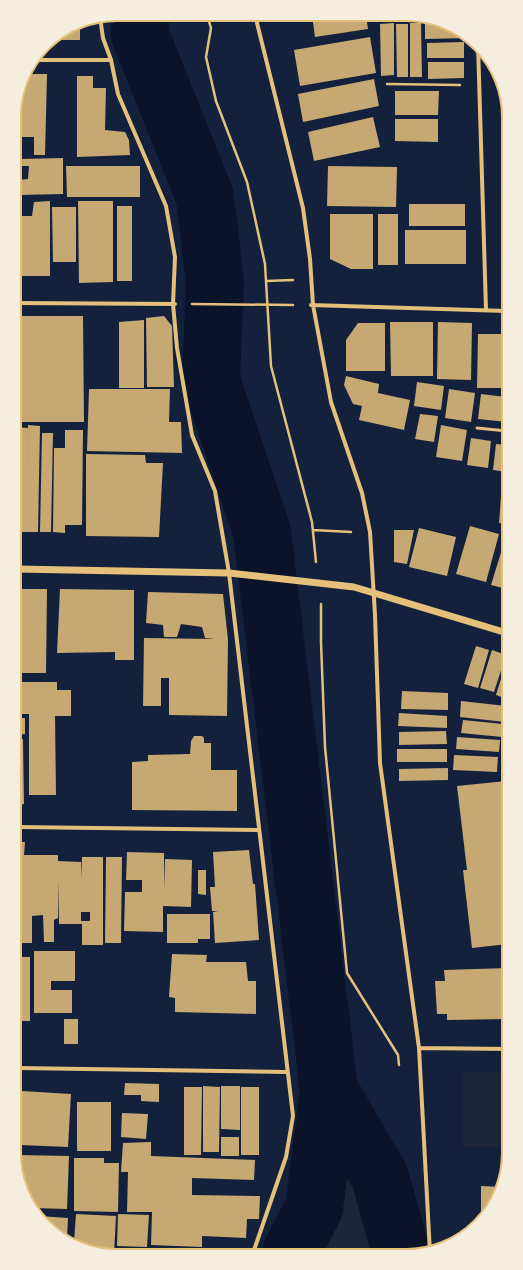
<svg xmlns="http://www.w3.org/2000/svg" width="523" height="1270" font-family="'Noto Sans',sans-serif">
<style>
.green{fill:#1d2539}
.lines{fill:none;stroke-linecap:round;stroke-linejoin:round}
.river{stroke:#0b132b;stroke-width:58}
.building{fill:#c6a872;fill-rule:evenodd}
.path{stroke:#e5c07b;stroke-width:2.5}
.service{stroke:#e5c07b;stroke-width:3}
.minor{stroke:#e5c07b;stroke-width:4}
.tertiary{stroke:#e5c07b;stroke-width:7}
.rim{fill:none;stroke:#e5c07b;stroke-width:2}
</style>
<rect width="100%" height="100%" fill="#14213d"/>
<path class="green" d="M462 1072H509V1147H462Z
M347 1150C367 1180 376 1217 381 1253H316C335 1218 341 1190 347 1150Z"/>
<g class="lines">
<path class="river" d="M140 14V35L205 197 215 282 211 380 262 532 329 1090 314 1208 291 1253
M329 1090 380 1177 401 1253"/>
</g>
<path class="building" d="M312 15 366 16 368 29 315 37Z
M373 16H425V17L373 19Z
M80 21V40H49L78 22Z
M425 21H435L468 38 425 39Z
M394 23V75L381 76 380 24Z
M410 23H421L422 77H410Z
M396 24H408V77H397Z
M370 37 376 73 300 86 294 50Z
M464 42V58H427V43Z
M428 62H464V78L428 79Z
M24 74H47L45 155H34V137H20V88Z
M77 76H93V88H106L105 130 125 132 129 140 130 155 77 157Z
M374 79 379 106 303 122 298 94Z
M395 91H439L438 115H395Z
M373 117 380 147 314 161 308 132Z
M395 119H438V142L395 141Z
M14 154H16V199H15Z
M63 158V194L19 195V180L28 179 29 166H21V159Z
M66 166H140V197H67Z
M328 166 397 167 396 207 327 206Z
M50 201V276H16L17 216H32L34 202Z
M78 201H113V282L79 283Z
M409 204H465V226H409Z
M117 206H132V281H117Z
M52 207H76V262H53Z
M330 214H373V269H351L330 259Z
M378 214H398V265H378Z
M405 230H466V264H405Z
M22 316H83L84 422H15V327H22Z
M164 316 172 326 174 387H147L146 318Z
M144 320V388H119V322Z
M390 322H433V376H391Z
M438 322 472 323 471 380 437 379Z
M358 323H385V371H346V340Z
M478 334H501V388H477Z
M346 376 379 384 378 393 410 400 404 430 359 420 362 406 353 404 344 385Z
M417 382 444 386 441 410 414 406Z
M89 389H170L169 422H181L182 453 87 451Z
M449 389 475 393 471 422 445 418Z
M481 394 506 397 507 422 478 419Z
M420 414 438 416 434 442 415 439Z
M28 425 40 426 38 532H16L15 427 28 428 27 497Z
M441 425 467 430 462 461 436 457Z
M65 430H83L82 525H65V533L53 532 54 448H65Z
M42 433H53L51 532H40Z
M471 438 491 441 488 468 467 465Z
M496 444 507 445V472L493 470Z
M86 454 145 455 146 463H163L159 537 86 536Z
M502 483H507V524L499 523Z
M470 526 499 534 486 582 456 574Z
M419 528 456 537 447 576 409 567Z
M394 530H414L407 564 394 562Z
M507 533V589L491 585Z
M22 589H47L46 673H22L21 600V673H16V590Z
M60 589 134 590V660H115V652L57 653Z
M148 592 223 594 228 640 227 716 169 715V678H161V706H143L144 638 215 639 205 638 202 627 181 624 177 637H164L163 625 146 623Z
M476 646 489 650 478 688 464 684Z
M492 650 506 655 494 692 480 688Z
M507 659V699L496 695Z
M16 682H57V690H71V716H55L56 795H29V714H16Z
M402 691 448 693V710L401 709Z
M461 701 506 706 505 722 460 717Z
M399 713 447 716V728L398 726Z
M16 718H25V734L16 735Z
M463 720 503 724 502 737 461 733Z
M446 731 447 744 399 745V732Z
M194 736H202L204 738V743H211V770H237V811L132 810V762L148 761V755L190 754 191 741Z
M457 737 500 740 499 752 456 749Z
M23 739 24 804 16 805 17 740Z
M397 749H447V762H397Z
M454 755 498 757 497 772 453 770Z
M448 768V780L399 781V769Z
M506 781 508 799V944L472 948 463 870H467L457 786Z
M16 842H25L24 855H58V861L81 862V878L82 857H103V945H82V924H59L58 879V918L54 920V942H44L43 915 32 916V943H17ZM81 912H90V921H81Z
M249 850 253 884H255L259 940 215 943 213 912 218 911H212L210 887H215L213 852Z
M127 852 164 853V890L165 859 192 860 191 907 163 906V932L124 931 125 892H142V880H126Z
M106 857H122L121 943H105Z
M198 870H206V895L198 894Z
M167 914H210V939H198V943H167Z
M34 951H75V981H51V990H72V1013H34Z
M172 954 207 955 206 962H246L248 981H256V1014L175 1012V998L169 997Z
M17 957H30V1021H17Z
M508 968V1019L447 1020V1014H437L435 981H445L444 970Z
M64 1019H78V1044H64Z
M125 1083 159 1084V1102L141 1101V1095H124Z
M203 1086 220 1087 219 1152H203Z
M221 1086H240V1130L221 1129Z
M184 1087H202L201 1155H184Z
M241 1087H259V1155H241Z
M22 1091 71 1094 68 1147 20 1145Z
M77 1102H111V1151H77Z
M122 1113 148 1114 146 1139 121 1137Z
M221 1137H239V1156H221Z
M151 1142V1156L255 1160 254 1180 192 1178V1195L260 1196 259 1219H247L246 1238 202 1236V1247L151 1245 152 1212H127L128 1172H121L123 1143Z
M19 1155 69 1156 67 1209 34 1208 19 1181Z
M74 1158H104V1163H119L118 1212 74 1211Z
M481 1186 503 1187 501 1192 481 1222Z
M76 1214 116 1216 114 1254H97L74 1242Z
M118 1214 149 1215 147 1247 117 1246Z
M39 1216 68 1218 67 1238 44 1226Z
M123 1249 146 1252V1254H123Z
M153 1249 203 1252V1254H152Z"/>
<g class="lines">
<path class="path" d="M207 15 211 28 206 57 216 101 247 182 265 264 271 366 312 522 316 562
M387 84 460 85
M266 281 293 280
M192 304 293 305
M313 530 351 532
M321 604V642L325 747 347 973 398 1055 399 1065"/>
<path class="service" d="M477 428 507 431"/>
<path class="minor" d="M255 15 303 208 310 259 313 305 331 402 362 493 370 532 375 615 380 763 419 1048 430 1253
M100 17 103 38 111 60 118 94 166 206 175 257 173 304 177 348 186 400 192 435 215 491 229 573 293 1116 286 1157 253 1253
M478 44 486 310
M34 60H111
M15 303 175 304
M311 305 506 311
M16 827 258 830
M419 1048 508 1049
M17 1068 287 1072"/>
<path class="tertiary" d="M16 569 229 573 354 587 507 633"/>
</g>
<path d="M0 0H523V1270H0ZM117 21H406A96 96 0 0 1 502 117V1153A96 96 0 0 1 406 1249H117A96 96 0 0 1 21 1153V117A96 96 0 0 1 117 21Z" fill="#f5edde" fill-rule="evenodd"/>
<path class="rim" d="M117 21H406A96 96 0 0 1 502 117V1153A96 96 0 0 1 406 1249H117A96 96 0 0 1 21 1153V117A96 96 0 0 1 117 21Z"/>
</svg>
